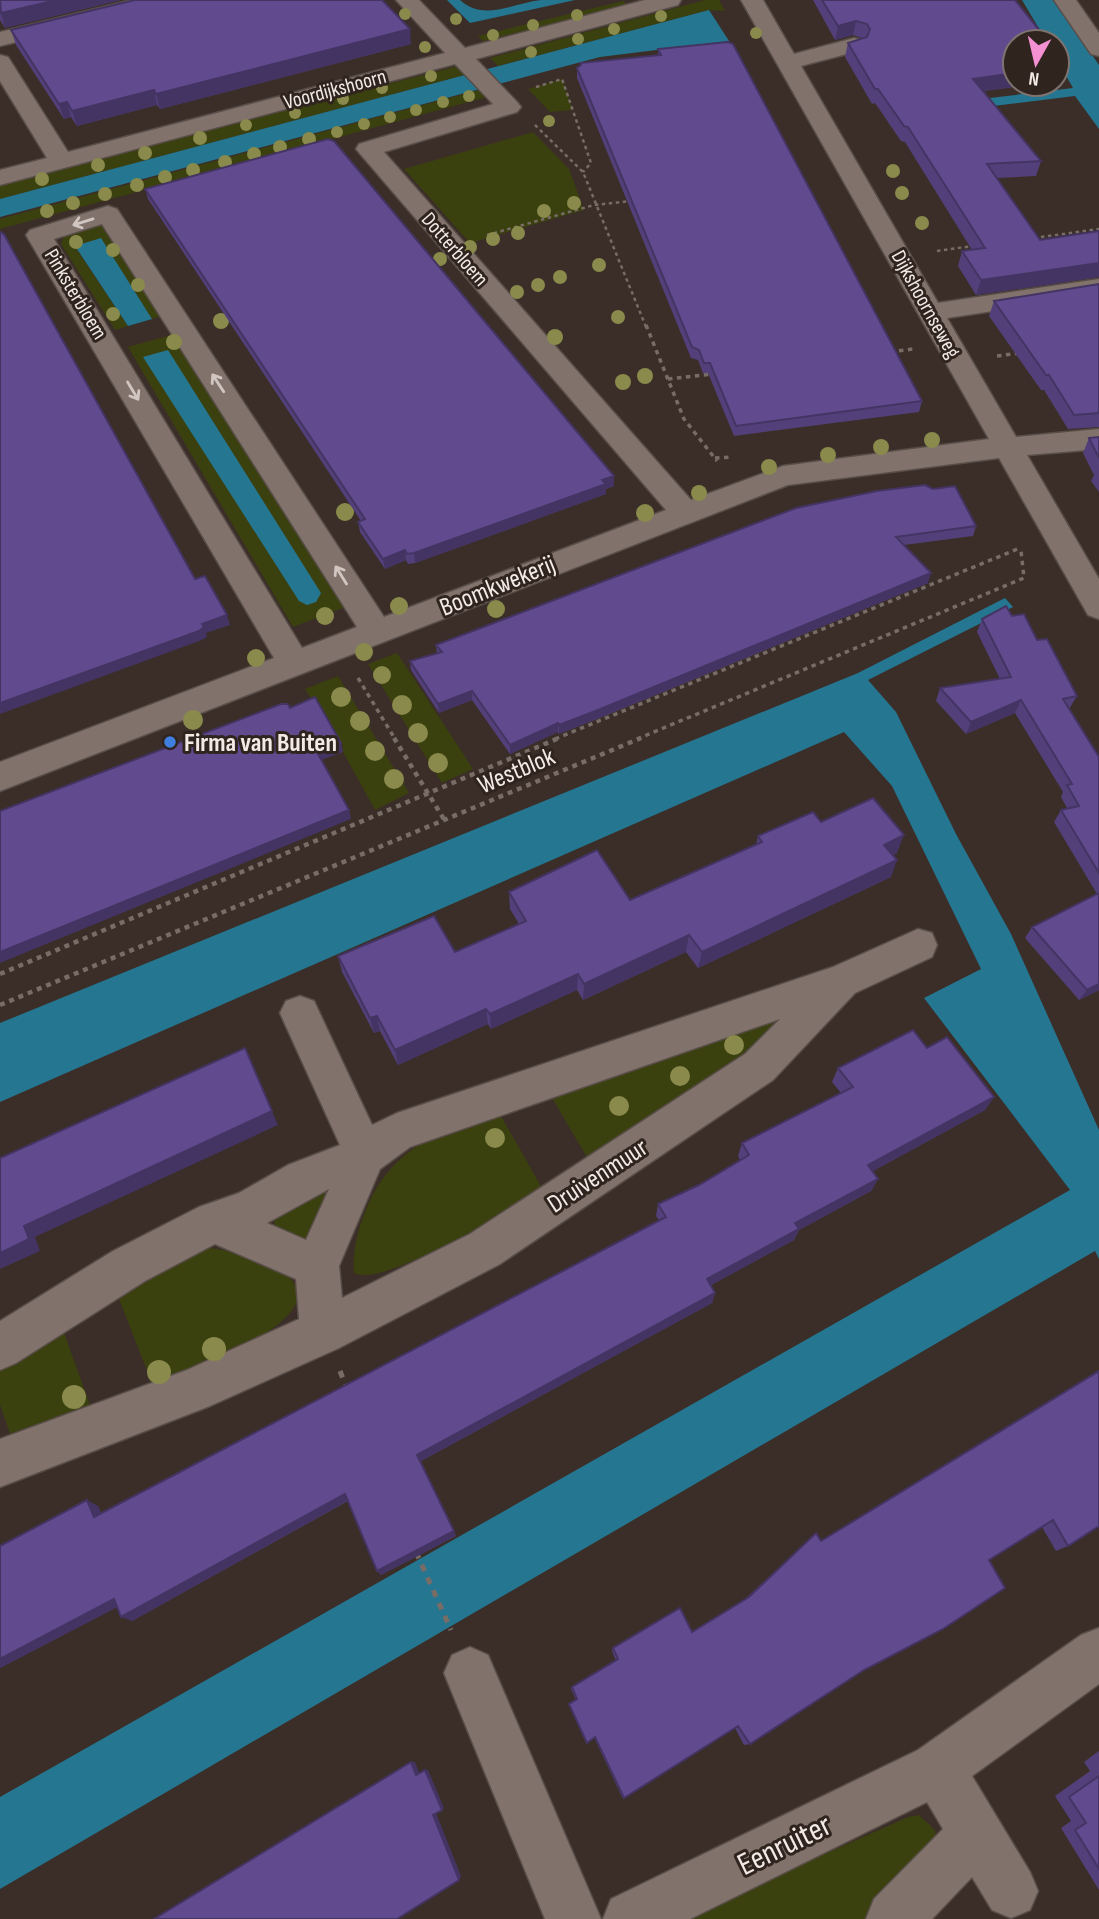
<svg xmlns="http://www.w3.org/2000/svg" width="1099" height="1919" font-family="'Sofia Sans Condensed',sans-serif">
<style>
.green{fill:#3b400f}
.water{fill:#257690}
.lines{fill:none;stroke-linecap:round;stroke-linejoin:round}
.minor-casing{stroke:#584d48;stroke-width:3}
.path-far3{stroke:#786c67;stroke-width:2.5;stroke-dasharray:3.5 3.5;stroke-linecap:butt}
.path-far2{stroke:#786c67;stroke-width:3.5;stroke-dasharray:4.5 4.5;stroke-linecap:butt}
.path-far1{stroke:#786c67;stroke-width:4.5;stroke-dasharray:5 5;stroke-linecap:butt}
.path{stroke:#786c67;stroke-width:5;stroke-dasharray:7 7;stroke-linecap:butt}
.minor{fill:#81736b;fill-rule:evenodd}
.tree{fill:#898a4b}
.wall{fill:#53407a}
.shaded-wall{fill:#443463}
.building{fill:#614b8e;stroke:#443463;stroke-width:2}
.oneway{stroke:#d1c6c1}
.shop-dot{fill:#3f7fe0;stroke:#30241e;stroke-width:2.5}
.labels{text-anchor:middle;stroke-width:6;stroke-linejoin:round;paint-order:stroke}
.far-street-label{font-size:21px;fill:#f3eae6;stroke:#30241e}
.street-label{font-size:26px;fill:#f3eae6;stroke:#30241e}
.poi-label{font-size:26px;font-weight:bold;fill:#f3eae6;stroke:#30241e;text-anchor:start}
.near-street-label{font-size:32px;fill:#f3eae6;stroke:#30241e}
</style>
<rect width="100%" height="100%" fill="#3b2e28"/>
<path class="green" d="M705 0H719L725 11 709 10 498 66 490 58Z
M623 1 628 5 483 41 478 36Z
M458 66 465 75 0 199V184Z
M562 79 573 110 550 112 528 89Z
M479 90 487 97 0 229V219Z
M533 132 569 169 584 210 470 243 404 169Z
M97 224 105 227 164 315 152 319 101 239 75 247 128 326 115 330 61 244 66 232Z
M175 334 348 606 293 627 128 347Z
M397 653 473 769 442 783 368 664Z
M338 676 409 793 375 810 343 752V746L305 689Z
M787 1013 791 1021 588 1159 548 1091Z
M497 1109 543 1190C512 1208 382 1289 354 1273 352 1253 357 1233 364 1215 388 1149 437 1133 497 1109Z
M323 1189H331L311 1243 275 1226 273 1216Z
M209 1248C233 1250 253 1260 275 1269 285 1273 294 1279 297 1290 307 1331 182 1372 152 1383L117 1294 186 1254Z
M63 1330 90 1405 10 1434 0 1405V1371Z
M919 1815 935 1830 937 1844 870 1919H679L908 1817Z"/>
<path class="water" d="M447 0H460C484 22 513 3 541 0 552 0 564 0 575 0L470 23Z
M1022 0H1054L1099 65V129L1075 96 993 106 990 98 1073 88 1057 60V42H1047Z
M709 10 729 41 600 57 0 217V199Z
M101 238 152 319 128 326 75 246Z
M168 350 321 593 316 602 307 605 299 601 143 357Z
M1005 598 1013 607 868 680 896 712 956 834 1011 934 1099 1130V1259L1095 1251 0 1889V1797L1070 1190 924 998 981 969 892 786 844 732 0 1102V1023L858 673Z"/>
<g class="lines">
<defs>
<path id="minor" d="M132 0H170L167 5 0 46V32Z
M396 0H419L465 48 645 0H681L678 5 476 59 517 102 521 107 517 112 384 152 691 500 783 466 989 439 741 0H763L794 54 854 38 862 40 865 45 862 50 801 66 938 303 1099 279V295L947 318 1016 437 1099 429V449L1027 455 1099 579V619L1088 615 999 458 788 485 0 791V762L274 658 26 235 30 230 108 206 117 209 384 617 666 510 356 149 359 144 493 104 455 64 0 185V170L47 158 0 81V55L8 57 68 152 445 53ZM102 224 357 627 302 648 54 239Z
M1054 0H1076L1099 33V56L1091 54Z
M918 929 932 933 937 945 932 957 855 993 773 1080 500 1264 339 1348 210 1406 0 1487V1439L187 1370 299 1319 296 1279 215 1244 145 1281 16 1363 0 1370V1321L113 1251 199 1207 239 1193 288 1165 340 1145 280 1013 286 1001 300 996 314 1001 372 1125 397 1113 833 967ZM780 1019 745 1054 470 1234 342 1298 339 1266 380 1169 410 1147ZM329 1189 306 1240 267 1223Z
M1099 1628V1684L972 1776 1030 1872 1038 1891 1030 1910 1011 1918 992 1910 972 1877 932 1919H866L874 1899 943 1829 927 1802 690 1919H603L611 1899 918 1750 1081 1635Z
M470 1647 488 1655 601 1919H545L444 1673 452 1655Z"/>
</defs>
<use href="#minor" class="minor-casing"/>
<path class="path-far3" d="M536 87 562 79 591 163 583 172
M535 125 583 172 646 327
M487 235 594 205 632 201
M1034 238 1099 229
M937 251 973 246"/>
<path class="path-far2" d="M646 325 684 419 717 461
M890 352 913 349
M997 356 1020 353
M668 379 712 374
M715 458 731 457
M358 678 395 739
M555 739 1020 548
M637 739 1024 578 1021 551"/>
<path class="path-far1" d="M394 738 445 821
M0 974 559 738
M0 1005 641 738"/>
<path class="path" d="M340 1371 347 1389
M416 1552 451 1630"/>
<use href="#minor" class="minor"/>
</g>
<g class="tree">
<circle cx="405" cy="14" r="6"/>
<circle cx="577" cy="15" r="6"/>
<circle cx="661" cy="16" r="6"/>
<circle cx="456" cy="19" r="6"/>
<circle cx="533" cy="25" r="6"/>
<circle cx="614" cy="29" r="6"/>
<circle cx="756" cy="33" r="6"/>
<circle cx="493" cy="35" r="6"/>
<circle cx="578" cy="39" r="6"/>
<circle cx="425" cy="47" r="6"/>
<circle cx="531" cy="52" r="6"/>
<circle cx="431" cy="76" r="6"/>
<circle cx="382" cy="88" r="6"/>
<circle cx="469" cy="96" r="6"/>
<circle cx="343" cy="99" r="6"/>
<circle cx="443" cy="102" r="6"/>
<circle cx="416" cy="110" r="6"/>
<circle cx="295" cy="113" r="6"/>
<circle cx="390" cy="117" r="6"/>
<circle cx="549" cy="121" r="6"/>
<circle cx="364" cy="124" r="6"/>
<circle cx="246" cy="125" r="6"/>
<circle cx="337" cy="132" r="6"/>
<circle cx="200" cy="138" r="7"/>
<circle cx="309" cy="139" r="7"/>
<circle cx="280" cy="147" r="7"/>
<circle cx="145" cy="153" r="7"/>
<circle cx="254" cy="154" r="7"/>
<circle cx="225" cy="162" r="7"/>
<circle cx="98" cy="165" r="7"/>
<circle cx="193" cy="170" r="7"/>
<circle cx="893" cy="171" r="7"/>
<circle cx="165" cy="177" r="7"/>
<circle cx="42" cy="179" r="7"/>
<circle cx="137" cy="185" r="7"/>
<circle cx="902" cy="193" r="7"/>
<circle cx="105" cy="194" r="7"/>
<circle cx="73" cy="203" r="7"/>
<circle cx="574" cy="203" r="7"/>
<circle cx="47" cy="211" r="7"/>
<circle cx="544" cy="211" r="7"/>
<circle cx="922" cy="223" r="7"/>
<circle cx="518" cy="233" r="7"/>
<circle cx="493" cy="239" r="7"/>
<circle cx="76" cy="242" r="7"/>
<circle cx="470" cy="247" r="7"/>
<circle cx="113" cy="250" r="7"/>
<circle cx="440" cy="259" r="7"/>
<circle cx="599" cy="265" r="7"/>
<circle cx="560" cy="277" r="7"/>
<circle cx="138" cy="285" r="7"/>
<circle cx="538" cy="285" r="7"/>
<circle cx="517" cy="292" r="7"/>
<circle cx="113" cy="314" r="7"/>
<circle cx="618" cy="317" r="7"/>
<circle cx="221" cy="321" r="8"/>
<circle cx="555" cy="337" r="8"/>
<circle cx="174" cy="342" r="8"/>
<circle cx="645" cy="376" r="8"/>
<circle cx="623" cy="382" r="8"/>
<circle cx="932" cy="440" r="8"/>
<circle cx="881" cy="447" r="8"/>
<circle cx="828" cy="455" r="8"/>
<circle cx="769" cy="467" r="8"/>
<circle cx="699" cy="493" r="8"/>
<circle cx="345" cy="512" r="9"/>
<circle cx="645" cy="513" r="9"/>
<circle cx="399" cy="606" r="9"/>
<circle cx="496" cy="609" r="9"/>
<circle cx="325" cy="616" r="9"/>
<circle cx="364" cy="652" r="9"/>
<circle cx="256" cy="658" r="9"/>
<circle cx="382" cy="675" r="9"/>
<circle cx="341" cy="697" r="10"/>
<circle cx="402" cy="705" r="10"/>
<circle cx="193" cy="720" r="10"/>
<circle cx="360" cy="721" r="10"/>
<circle cx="418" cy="733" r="10"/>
<circle cx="375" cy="751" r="10"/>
<circle cx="438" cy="763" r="10"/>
<circle cx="394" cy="779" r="10"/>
<circle cx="734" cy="1045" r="10"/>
<circle cx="680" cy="1076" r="10"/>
<circle cx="619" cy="1106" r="10"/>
<circle cx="495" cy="1138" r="10"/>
<circle cx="214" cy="1349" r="12"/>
<circle cx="159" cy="1372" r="12"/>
<circle cx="74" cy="1397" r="12"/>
</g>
<path class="wall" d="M0 0H121L5 28 0 20Z
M813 0H1015L1044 36 1042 42H1015V84H1037L984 91 1041 161 1036 176 997 178 1040 240 1099 231V277L976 295 958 266 962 251 972 250 905 142 901 141 875 103 872 104 845 57 848 43 862 38 853 35 835 40Z
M11 30 411 44 160 109 157 105 77 126 71 117 64 119 16 45Z
M658 49 922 401 919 412 734 436 708 373H703L698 360 691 358 577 78V68L580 66V63L658 55Z
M145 189 614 476V486L606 489V494L415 563 408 564 406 560 385 569 360 532 358 522 361 521 148 199Z
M1099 284V427L1068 429 1044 390H1041L989 316 994 301Z
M1099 437V492L1091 481 1094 475 1083 453 1089 438Z
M796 508 976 526 973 536 904 545 928 583 597 719 559 734 558 732 510 754 472 700 439 713 411 670 410 661 437 654 436 645Z
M1012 616 1037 640 1077 696 1069 709 1099 757V990L1079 1000 1025 938 1032 927 1097 894 1054 822 1061 810 1067 808 1061 797 1063 792 1015 713 966 734 936 701 940 688 1000 679 977 632 982 619Z
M821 822 897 853 893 855 891 877 698 968 686 952 583 1000 577 990 491 1029 488 1024 398 1065 380 1031 374 1033 342 972 338 956 455 952 519 924 510 909 509 892 630 900 756 845 758 836Z
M927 1048 994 1097 985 1110 873 1171 878 1179 871 1191 799 1230 794 1240 711 1285 715 1293 712 1303 421 1461 456 1536 381 1575 377 1571 348 1501 132 1621 117 1607 0 1668V1546L98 1506 101 1513 659 1220 656 1216 658 1204 699 1185 740 1160 738 1156 742 1143 841 1093 832 1082 838 1068Z
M1099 1371 1068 1546 1056 1551 1042 1527 989 1560 864 1670 750 1744 744 1745 735 1728 624 1798 622 1797 594 1737 586 1743 569 1705 576 1700 571 1689 572 1687 616 1661 612 1651 613 1648 692 1632 746 1598 816 1533 821 1541Z
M1099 1751V1890L1061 1828 1071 1821 1055 1796 1090 1771 1084 1762Z"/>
<path class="shaded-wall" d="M57 0H121L5 28 1 13Z
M856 21 853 35 835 40 838 26Z
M410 29 411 44 160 109 156 94Z
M1044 36 1042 42H1028L1030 37Z
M1015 73V84H1037L970 93 973 79Z
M154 90 157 105 77 126 72 111Z
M67 102 71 117 64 119 59 104Z
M1099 263V277L976 295 981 280Z
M614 476V486L606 489V494L415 563 414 553Z
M405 550 406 560 385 569 383 559Z
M931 573 928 583 559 734V725Z
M227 615 230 625 206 633 207 637 202 640 0 714V703Z
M472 691V700L439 713 438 704Z
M1021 700 1015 713 966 734 971 722Z
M558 723V732L510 754V745Z
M341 743 343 752 319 761 317 752Z
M349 810 351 819 0 963V952Z
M904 835 897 853 877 862 884 845Z
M897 860 891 877 698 968 702 952Z
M689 935 686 952 583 1000 584 984Z
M578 974 577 990 491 1029 490 1014Z
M1099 984V990L1079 1000 1087 990Z
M486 1009 488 1024 398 1065 395 1050Z
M377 1016 380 1031 374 1033 370 1018Z
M245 1048 278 1125 35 1237 40 1251 0 1269V1253L24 1226Z
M994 1097 985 1110 862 1177 868 1165Z
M878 1179 871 1191 799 1230 794 1240 704 1289 707 1279 795 1223Z
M715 1293 712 1303 421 1461 417 1455Z
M345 1494 349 1500 132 1621 121 1617Z
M87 1500 98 1506 105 1523 94 1517Z
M454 1531 456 1536 381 1575 377 1571Z
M114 1599 125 1603 0 1668V1659Z
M411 1762H415L420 1775H416Z
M425 1770H428L444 1808 442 1810Z
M436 1813 461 1876 459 1880 433 1815Z"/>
<path class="building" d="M0 0H57L1 13Z
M135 0H382L410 29 156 94 154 90 72 111 67 102 59 104 11 30Z
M822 0H1015L1044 36 1030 37 1034 42H1015V73L973 79 1041 161 987 164 1040 240 1099 231V263L981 280 962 251 985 248 908 127 904 126 878 89H875L848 43 867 37 870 29 867 24 856 21 838 26Z
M728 42 733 44 922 401 736 426 710 363H704L699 350 692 347 577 68 581 65 580 63 661 55 658 49Z
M328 139 334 141 614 476 602 480 606 484 414 553 407 554 405 550 383 559 358 522 365 519 145 189Z
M0 232 4 234 12 249 195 579 205 576 227 615 202 624 204 627 199 631 0 703Z
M1099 284V413L1074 415 1049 375H1046L994 301Z
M1099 437V458L1089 438Z
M925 485 933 489 955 486 976 526 896 537 931 573 598 710 559 725 558 723 510 745 472 691 438 704 410 661 442 652 436 645 796 508 877 491Z
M1006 606 1012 616 1024 614 1037 640 1047 639 1077 696 1063 699 1099 757V873L1061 810 1079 806 1067 785 1072 784 1021 700 971 722 940 688 1011 677 982 619Z
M315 697 341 743 317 752 349 810 0 952V811L281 704H288L290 708Z
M873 798 904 835 884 845 897 860 702 952 689 935 584 984 578 974 490 1014 486 1009 395 1050 377 1016 370 1018 338 956 434 916 455 952 526 921 509 892 597 850 630 900 762 842 758 836 813 812 821 822Z
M1099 893V984L1087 990 1032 927Z
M913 1030 927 1048 947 1037 994 1097 868 1165 878 1179 795 1223 799 1229 707 1279 715 1293 417 1455 454 1531 377 1571 345 1494 121 1617 114 1599 0 1659V1546L87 1500 94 1517 666 1217 658 1204 699 1185 749 1155 742 1143 853 1087 838 1068Z
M245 1048 272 1111 24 1226 29 1239 0 1253V1158Z
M1099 1371V1526L1068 1546 1053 1520 989 1560 1005 1588 943 1629 864 1670 750 1744 738 1726 624 1798 595 1737 587 1743 569 1704 577 1699 572 1687 618 1659 613 1648 680 1608 692 1632 749 1597 816 1533 821 1541Z
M411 1762 416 1775 425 1770 442 1810 433 1815 459 1880 397 1919H154Z
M1099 1776V1869L1075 1830 1086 1823 1069 1797Z"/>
<defs><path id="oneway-shaft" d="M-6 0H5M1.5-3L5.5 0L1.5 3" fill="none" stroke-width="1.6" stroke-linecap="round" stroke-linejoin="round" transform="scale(1.75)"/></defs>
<g class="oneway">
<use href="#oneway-shaft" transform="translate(83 222) rotate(163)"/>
<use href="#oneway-shaft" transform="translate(218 383) rotate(-123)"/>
<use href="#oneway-shaft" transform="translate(133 391) rotate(59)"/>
<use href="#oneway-shaft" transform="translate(341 575) rotate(-122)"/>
</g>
<circle class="shop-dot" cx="170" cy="742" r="7"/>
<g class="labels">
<g class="far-street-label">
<text transform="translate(335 89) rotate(-15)" y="7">Voordijkshoorn</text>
<text transform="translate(455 249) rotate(49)" y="7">Dotterbloem</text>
<text transform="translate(76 294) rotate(59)" y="7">Pinksterbloem</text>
<text transform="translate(926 304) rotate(61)" y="7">Dijkshoornseweg</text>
</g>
<g class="street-label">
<text transform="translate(497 585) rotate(-22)" y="9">Boomkwekerij</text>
<text transform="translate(516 770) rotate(-23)" y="9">Westblok</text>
<text transform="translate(597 1175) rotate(-33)" y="9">Druivenmuur</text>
</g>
<g class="poi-label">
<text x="184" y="751">Firma van Buiten</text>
</g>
<g class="near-street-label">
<text transform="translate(784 1844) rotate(-26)" y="11">Eenruiter</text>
</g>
</g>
<g transform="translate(1036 63) rotate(188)"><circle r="33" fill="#30241e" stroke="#7e736e" stroke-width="2"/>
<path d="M0-5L12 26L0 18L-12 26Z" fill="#f491d3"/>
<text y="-10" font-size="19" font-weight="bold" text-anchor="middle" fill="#f3eae6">N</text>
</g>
</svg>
